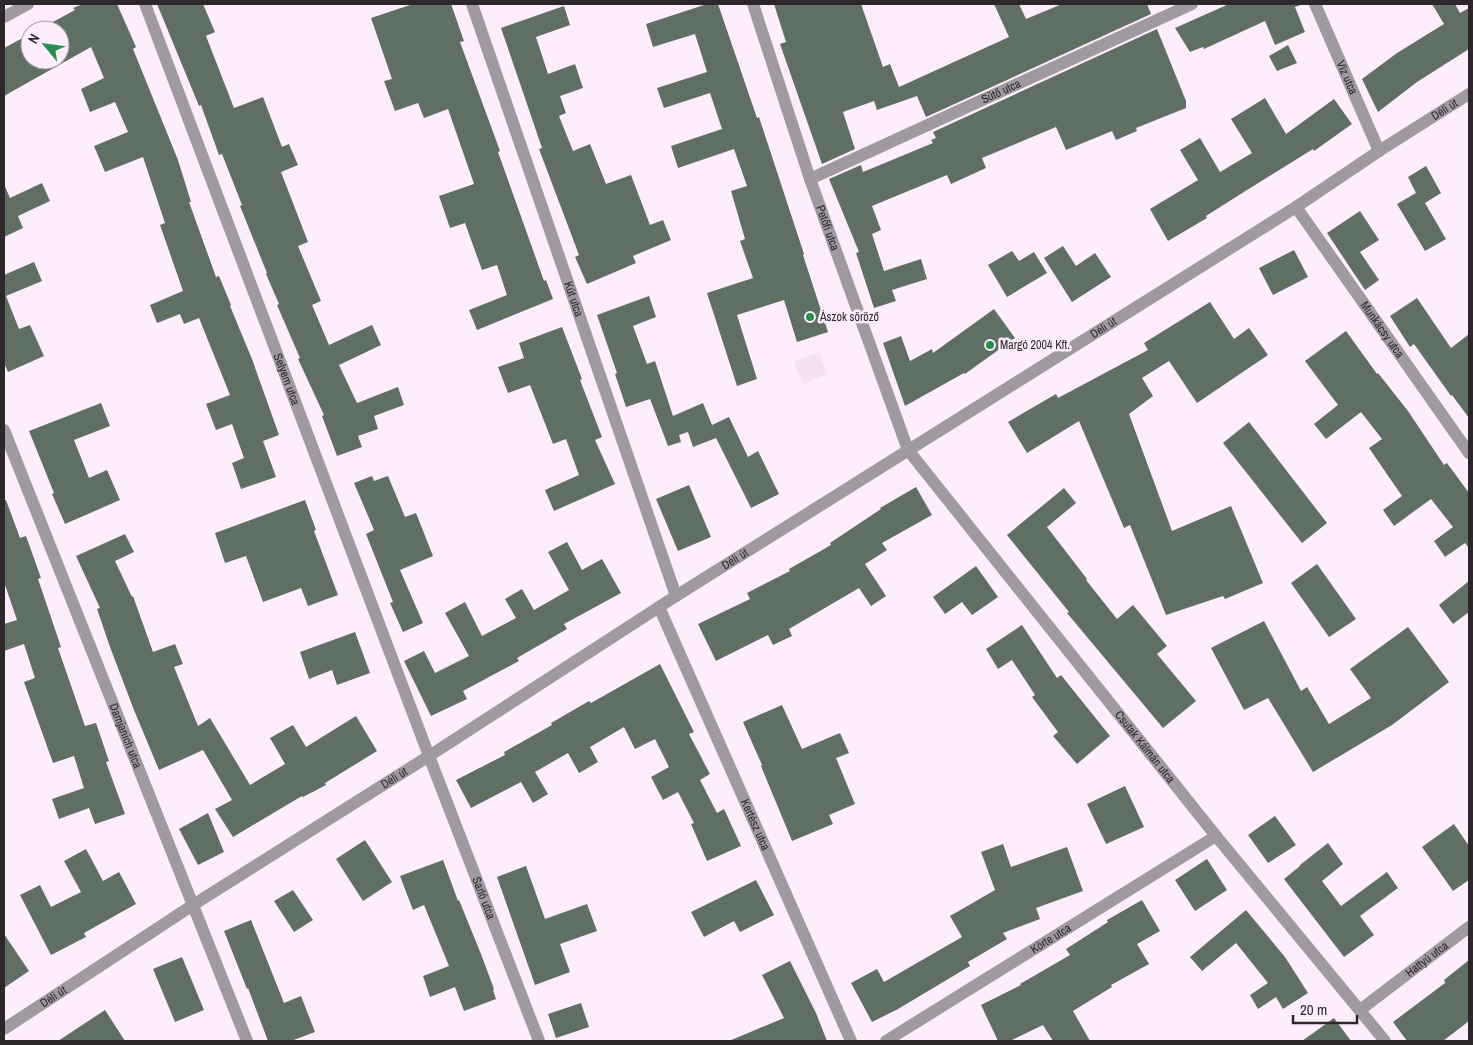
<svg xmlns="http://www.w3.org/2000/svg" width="1473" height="1045" font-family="'Archivo Narrow',sans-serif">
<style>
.built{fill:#f5e0f4}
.building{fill:#606f63}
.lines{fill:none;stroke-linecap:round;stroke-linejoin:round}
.minor{stroke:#a09aa0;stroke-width:12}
.poi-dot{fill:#23924c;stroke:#feeefd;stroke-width:2}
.labels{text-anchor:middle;stroke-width:5;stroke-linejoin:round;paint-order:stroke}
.street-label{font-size:12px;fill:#2d272c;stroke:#feeefd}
.poi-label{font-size:12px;fill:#2d272c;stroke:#feeefd;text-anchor:start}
</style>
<rect width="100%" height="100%" fill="#feeefd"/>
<path class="built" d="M819 352 827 375 803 384 794 361Z"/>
<path class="building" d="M83 4H117L136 47 133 49 178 160 191 202H189L216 277 219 276 231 305 230 306 252 359 279 435 263 441 276 477 241 489 232 463 244 458 232 424 216 430 206 404 230 395 199 318 184 324 180 314 157 323 150 305 183 291 160 225 165 223 143 157 105 172 94 146 128 132 115 102 90 112 81 89 104 78 91 47 4 96V48L30 34V60H60V30H38L75 10 73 8Z
M157 4H203L215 32 206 36 234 108 263 97 282 147 289 144 298 165 281 172 308 242 298 246 321 301 312 305 329 345 372 325 381 345 339 365 357 403 398 387 404 405 374 416 378 429 358 436 362 447 337 456 322 416 324 415 298 359 300 358 277 305 279 304 266 274 267 273 240 206 242 205 222 154 219 155 201 105 199 106Z
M413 4H451L464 41 460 42 500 151 498 152 544 281 546 280 553 299 477 330 469 310 507 295 497 265 482 270 465 223 450 228 439 196 474 184 448 109 424 118 418 103 395 111 384 81 392 79 371 18Z
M707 4H718L757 118 759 117 804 254 803 255 828 332 797 342 784 300 737 315 757 379 737 386 707 293 753 278 740 241 745 239 731 191 747 186 734 149 678 168 671 146 722 129 710 93 664 108 657 88 707 72 695 34 653 47 646 24Z
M774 4H861L883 67 890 64 899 87 1009 37 994 4H1019L1026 19 1062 4H1147L1151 14 926 117 917 96 877 110 874 101 843 112 855 149 822 164 780 44 786 42Z
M1229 4H1303L1295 7 1305 32 1275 45 1265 21 1204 49 1203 47 1190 52 1175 28Z
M1432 4H1455L1460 13 1469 8V49L1417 82 1378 112 1362 79 1397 53 1444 24Z
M564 6 570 25 536 37 548 74 575 64 583 88 560 96 566 113 559 116 573 151 590 144 606 184 631 175 650 225 663 220 671 240 633 256 636 263 587 284 575 257 579 255 539 149 542 148 501 28Z
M1157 29 1186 101V108L1136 128 1137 131 1116 140 1112 131 1066 150 1056 127 982 158 986 168 951 184 947 175 872 206 881 230 872 234 884 271 921 259 927 279 892 290 896 301 874 308 856 253 859 252 829 179 861 165 863 172 933 143 931 140 936 138 933 132Z
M1288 45 1297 63 1277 71 1269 56Z
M1265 98 1286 134 1334 99 1352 124 1314 151 1313 149 1247 190 1206 216 1207 218 1168 241 1150 209 1198 180 1180 150 1200 138 1220 172 1252 153 1231 119Z
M1426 166 1441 193 1425 203 1446 239 1425 251 1397 204 1416 193 1408 177Z
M42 183 50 201 18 216 23 228 4 237V184L10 198Z
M1360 211 1379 240 1360 252 1379 280 1365 290 1327 233Z
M1063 246 1076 266 1095 253 1111 277 1072 302 1044 258Z
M1294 250 1308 277 1273 295 1259 268Z
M1012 251 1019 261 1034 252 1047 273 1007 297 988 265Z
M34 262 42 281 6 296 19 329 30 325 44 356 8 372 4 363V275Z
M649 296 656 317 633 326 647 364 655 361 673 416 703 403 712 425 729 417 748 457 758 451 779 494 751 508 716 438 693 447 688 432 679 435 681 442 668 446 650 399 626 407 615 374 617 373 597 315Z
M1417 298 1451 348 1469 334V418L1452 395 1451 396 1414 344 1410 347 1390 316Z
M1210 302 1234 339 1249 328 1268 355 1197 403 1169 361 1142 378 1153 396 1129 414 1172 531 1231 506 1263 583 1225 599 1223 596 1166 615 1130 525 1124 528 1079 421 1027 453 1008 422 1056 394 1058 398 1148 350 1144 343Z
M994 309 1015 338 965 374 964 373 905 406 883 343 901 336 910 361 932 349 933 353Z
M562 327 582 379 580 380 602 437 595 440 615 484 554 511 545 490 579 475 566 439 553 444 530 385 508 393 498 367 524 358 519 343Z
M1346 331 1377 374 1378 373 1408 411 1444 465 1447 463 1469 493V548L1465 543 1445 557 1434 541 1453 527 1431 499 1394 526 1383 510 1402 496 1369 448 1382 439 1361 412 1326 439 1314 424 1338 405 1305 361Z
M101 403 110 426 74 440 89 478 107 470 120 500 65 524 52 494 54 493 29 431Z
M1249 422 1327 523 1302 543 1223 443Z
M372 476 374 481 388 476 405 517 416 513 433 556 400 570 423 623 403 632 390 603 393 602 366 534 374 530 354 483Z
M689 485 711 537 678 551 656 499Z
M916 487 932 515 882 543 887 550 865 564 886 596 871 606 859 588 789 629 792 636 773 645 768 635 716 661 698 624 750 599 747 593 790 571 789 569 831 545 830 543 881 509 880 508Z
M1064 488 1076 503 1047 527 1087 579 1086 580 1117 619 1133 605 1167 646 1157 654 1196 701 1163 728 1067 613 1069 612 1007 535Z
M4 500H6L20 538 26 536 41 578 38 579 61 647 58 648 85 726 96 723 109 761 106 762 125 814 95 824 89 808 59 819 52 799 84 788 74 756 53 763 24 682 35 678 24 644 4 651V624L17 620 4 582Z
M305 500 316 530 314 531 338 595 308 606 301 588 263 602 246 556 225 563 215 533Z
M125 534 134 552 115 561 132 597 133 596 153 652 175 644 183 664 174 667 198 726 210 718 250 785 285 764 270 738 293 725 306 747 356 716 377 751 325 783 326 785 303 797 302 796 233 837 215 809 232 800 203 750 159 770 134 710 110 647 97 609 100 608 76 556Z
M567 542 582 570 602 559 621 593 564 624 567 629 517 658 519 661 463 691 467 699 431 716 404 661 424 651 435 673 469 656 445 613 465 602 482 636 516 618 505 599 522 589 534 610 569 590 548 552Z
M1317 564 1356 619 1329 637 1291 583Z
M976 566 998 597 972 615 962 602 945 614 933 597Z
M1469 581V612L1453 624 1439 605Z
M1264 621 1301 691 1307 687 1329 724 1371 698 1350 669 1408 627 1449 682 1392 725 1313 772 1268 698 1244 710 1211 648Z
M1022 625 1057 678 1061 675 1110 736 1077 764 1053 736 1058 732 1032 697 1035 695 1012 660 998 669 986 649Z
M355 632 370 673 337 685 332 670 309 679 300 652Z
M660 664 694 732 689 734 710 774 700 780 717 813 724 809 741 846 707 861 691 824 694 823 678 792 663 800 651 777 669 767 655 739 635 749 624 727 590 747 598 762 579 773 568 753 535 772 548 794 533 803 521 782 471 808 456 780 505 755 504 752 552 725 551 723 589 701 591 703Z
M782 705 802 749 840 733 849 753 836 758 855 804 829 815 833 824 792 841 761 766 762 765 743 722Z
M1125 786 1144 827 1106 844 1087 804Z
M208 813 224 852 198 865 179 829Z
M1275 816 1296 845 1268 863 1248 835Z
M1454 824 1469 846V880L1453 891 1422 847Z
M365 840 392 882 363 901 336 859Z
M1328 843 1343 864 1322 881 1341 906 1387 872 1398 888 1360 916 1374 935 1344 957 1284 879 1300 866V865Z
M1003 844 1011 867 1067 847 1083 891 1036 908 1040 919 1003 933 1007 939 968 962 970 966 898 1009 872 1022 851 983 877 969 884 982 962 937 950 916 995 890 981 852Z
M86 849 103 881 119 872 136 904 84 933 86 937 51 955 20 895 40 885 51 907 81 892 64 861Z
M1207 859 1227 890 1195 911 1175 880Z
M443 860 458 901 459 900 481 954 494 989 493 990 496 999 464 1011 455 987 430 997 423 976 449 966 424 905 413 910 400 876Z
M526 866 545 919 587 904 597 931 560 944 570 972 535 985 497 877Z
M756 880 774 915 740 932 734 921 704 937 691 912Z
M293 890 313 920 294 932 274 901Z
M1142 900 1160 931 1137 944 1149 964 1111 985 1112 987 1073 1011 1090 1041H1053L1043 1025 1010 1041H998L981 1005 1021 985 1020 984 1070 955 1066 949 1108 922 1107 920Z
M1246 910 1285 957 1308 993 1283 1009 1276 997 1258 1009 1250 995 1268 983 1236 943 1202 971 1190 957Z
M251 920 284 1003 301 996 315 1032 291 1041H268L248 988 247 989 224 931Z
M4 934 29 971 4 988Z
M182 957 204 1010 175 1022 153 969Z
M1469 960V1021L1443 1041H1407L1393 1022 1445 983 1444 980Z
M790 961 816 1013 827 1041H729L784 1018 762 975Z
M581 1003 589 1027 556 1038 548 1014Z
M105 1010 125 1041H58Z
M1334 1018 1351 1041H1302Z"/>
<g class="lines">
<g class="minor">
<path id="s1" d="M145 4 429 756 539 1041"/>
<path id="s2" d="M472 4 676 596"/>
<path id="s3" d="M753 4 810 179 908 450 1216 836 1385 1041"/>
<path id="s4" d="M1315 4 1379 151"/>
<path d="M4 17 28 4"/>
<path id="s5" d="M810 179 1192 4"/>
<path id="s6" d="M1296 207 1469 453"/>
<path id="s7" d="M4 430 247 1041"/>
<path id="s8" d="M659 607 851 1041"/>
<path id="s9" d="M1360 1010 1469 927"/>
<path id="s10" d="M4 1029 193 905 429 756 676 596 1296 207 1379 151 1469 94"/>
<path id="s11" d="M886 1041 1216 836"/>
</g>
</g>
<g class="poi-dot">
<circle cx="810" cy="317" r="5"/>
<circle cx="990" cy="345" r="5"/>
</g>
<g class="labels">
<g class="street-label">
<text dy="4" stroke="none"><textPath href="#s4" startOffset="80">Víz utca</textPath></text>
<text dy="4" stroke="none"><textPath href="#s5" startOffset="210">Sütő utca</textPath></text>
<text dy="4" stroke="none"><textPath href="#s10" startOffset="1709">Déli út</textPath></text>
<text dy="4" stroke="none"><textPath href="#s3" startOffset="236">Petőfi utca</textPath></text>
<text dy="4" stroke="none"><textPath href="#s2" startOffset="312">Kút utca</textPath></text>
<text dy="4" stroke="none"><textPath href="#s10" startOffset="1304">Déli út</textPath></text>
<text dy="4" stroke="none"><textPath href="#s6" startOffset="150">Munkácsy utca</textPath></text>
<text dy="4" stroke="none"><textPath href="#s1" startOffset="401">Selyem utca</textPath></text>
<text dy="4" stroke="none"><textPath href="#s10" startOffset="869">Déli út</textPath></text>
<text dy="4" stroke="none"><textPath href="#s7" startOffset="329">Damjanich utca</textPath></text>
<text dy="4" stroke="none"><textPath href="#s3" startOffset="852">Csutak Kálmán utca</textPath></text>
<text dy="4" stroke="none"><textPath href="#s10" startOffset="464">Déli út</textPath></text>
<text dy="4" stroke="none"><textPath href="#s8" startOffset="238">Kertész utca</textPath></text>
<text dy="4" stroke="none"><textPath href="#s1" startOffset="956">Sarló utca</textPath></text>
<text dy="4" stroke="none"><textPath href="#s11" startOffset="194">Körte utca</textPath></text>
<text dy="4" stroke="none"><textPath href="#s9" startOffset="84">Hattyú utca</textPath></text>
<text dy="4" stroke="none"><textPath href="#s10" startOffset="59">Déli út</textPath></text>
</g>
<g class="poi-label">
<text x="820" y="321">Ászok söröző</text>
<text x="1000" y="349">Margó 2004 Kft.</text>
</g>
</g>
<rect width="1473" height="1045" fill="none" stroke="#2d272c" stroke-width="10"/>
<g transform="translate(45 45) rotate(299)"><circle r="24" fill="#feeefd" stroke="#aa9ea9"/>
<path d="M0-4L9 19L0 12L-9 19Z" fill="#23924c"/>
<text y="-8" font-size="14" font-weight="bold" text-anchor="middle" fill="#2d272c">N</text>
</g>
<path d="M1293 1015v8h64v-8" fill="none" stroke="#2d272c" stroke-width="2.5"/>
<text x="1300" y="1015" font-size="15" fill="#2d272c" stroke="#feeefd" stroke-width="4" paint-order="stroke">20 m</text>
</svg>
